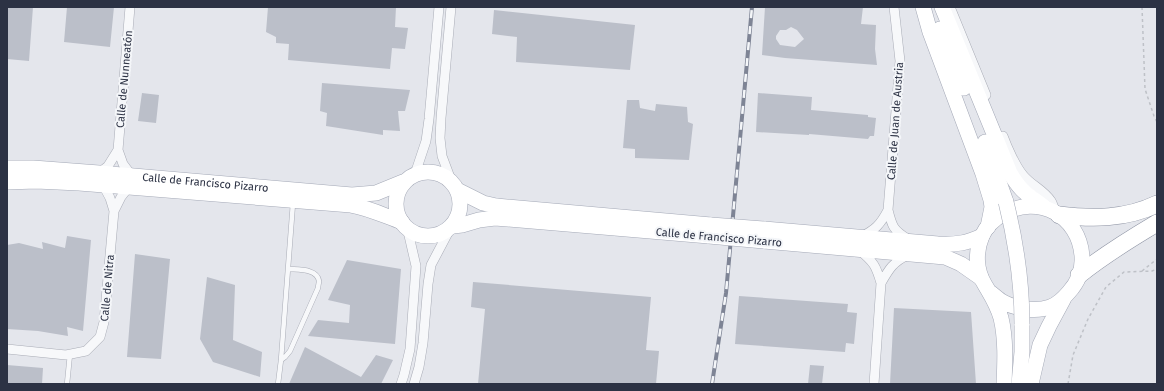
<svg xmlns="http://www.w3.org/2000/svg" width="1164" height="391" font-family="'Fira Sans',sans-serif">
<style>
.building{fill:#bbbfc9;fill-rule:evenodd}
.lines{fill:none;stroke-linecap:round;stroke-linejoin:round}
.service-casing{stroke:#a9acb6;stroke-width:5.5}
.minor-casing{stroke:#a9acb6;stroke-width:10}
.primary-casing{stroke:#a4a9b7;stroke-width:16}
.motorway-casing{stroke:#8c92a2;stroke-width:18}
.path{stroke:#bec1c7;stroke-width:1.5;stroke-dasharray:3 3;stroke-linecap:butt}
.service{stroke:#f7f8fa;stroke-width:4.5}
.minor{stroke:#f7f8fa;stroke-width:9}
.primary{stroke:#fff;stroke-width:15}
.motorway{stroke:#fff;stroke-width:17}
.rail-casing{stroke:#7e8495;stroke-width:4}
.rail{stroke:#f4f6f9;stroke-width:2.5;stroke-dasharray:8;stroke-linecap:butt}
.primary-bridge-casing{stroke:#a4a9b7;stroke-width:16;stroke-linecap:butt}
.primary-bridge{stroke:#fff;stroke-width:15}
.labels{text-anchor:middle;stroke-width:4;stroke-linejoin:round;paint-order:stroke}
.street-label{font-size:11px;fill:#2c3244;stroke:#f4f6f9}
</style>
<rect width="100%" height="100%" fill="#e4e6ec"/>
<path class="building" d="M7 7H33L29 61 7 59Z
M67 7H114L110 47 64 42Z
M268 7H396L395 27 408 28 405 49 392 48 390 69 288 60 289 44 276 43V37L266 32Z
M765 7H863L861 24 876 25 875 49 877 65 785 58 762 55ZM791 27 797 30 804 39 795 47 780 45 776 39V36L780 30H786Z
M494 10 635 25 630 70 516 62 517 37 492 34Z
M322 83 410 90 405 111H398L400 131 383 130V135L326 126 327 113 320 111Z
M142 93 159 95 156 123 138 121Z
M758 93 812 97 811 110 868 115V117L876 118 874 136H870L868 139 809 134V135L756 132Z
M627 100H639L640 108 655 111 656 104 687 107 688 122 693 124 689 160 635 158V149L623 148Z
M67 236 91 240 83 331 67 327 68 336 38 331 7 329V245L19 243 43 249 42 242 65 248Z
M135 254 170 259 161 359 127 357Z
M347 260 401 269 395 344 308 336 318 320 349 323 350 305 328 300Z
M207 277 235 285 233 340 262 352 260 377 213 362 200 339Z
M473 282 651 297 646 350 659 351 656 384H478L485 309 471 307Z
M739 296 848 304 847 312 857 313 854 344 846 343 845 352 735 344Z
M894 308 971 312 976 384H890Z
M305 347 361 377 376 355 393 360 381 384H289Z
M7 365 43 368 42 384H7Z
M810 365 824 366 822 384H808Z"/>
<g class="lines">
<defs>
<path id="service" d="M281 360 285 357 290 351 318 288C318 286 319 283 319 281 317 268 297 270 288 269
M67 384 70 354
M278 384 281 360 293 203"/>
<path id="minor" d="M130 7 118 150 123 164 132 176
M451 7 441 118 440 138 442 156 451 180
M950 7 986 95
M1003 136C1007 147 1016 167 1023 175 1031 185 1044 190 1051 201 1053 204 1054 209 1056 212
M99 173 108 166 118 150
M415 174 426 141 429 119 439 7
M888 210 900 61 894 7
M114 211 121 197 129 187
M861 237C876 229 880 225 888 210 892 226 893 230 908 239
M859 250C874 262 876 266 881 283 889 269 893 262 908 255
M7 349 66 355 86 351 100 337 104 322 114 211 110 198 103 185
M401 384 404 375 410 349 416 266 407 227
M414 384 419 367 423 343 428 284 431 265 449 231
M874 384 881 283"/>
<g id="primary">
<path d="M923 7 930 32 983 174 991 200 992 207 988 227"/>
<path d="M942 7 1010 173C1021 192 1027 194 1044 207"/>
<path d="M940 29 964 88"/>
<path d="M985 142 1006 202"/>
<path id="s1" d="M7 168H33L99 173 352 195 376 193 403 182"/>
<circle cx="428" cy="204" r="32"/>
<path d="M7 182 36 181 79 183 351 205C369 208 385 216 402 222"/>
<path d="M459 191 483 203 496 206 711 225"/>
<path d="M453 226 462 225 479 220 495 218 709 236"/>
<path d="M764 229 938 244C956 245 967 243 982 236"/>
<path d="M764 241 945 257 961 264 981 278"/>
<path d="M991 293C995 296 999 300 1003 302 1016 309 1036 312 1050 307 1058 304 1064 298 1069 292 1078 282 1083 269 1082 256 1079 215 1038 194 1003 214 994 219 986 227 982 236 975 252 976 271 985 285 992 297 997 304 1001 318 1006 339 1005 362 1004 384"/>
<path d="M1019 384 1022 352V324"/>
<path d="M1031 384 1040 345 1049 326 1063 300"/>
</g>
<path id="motorway" d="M1059 215C1093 219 1126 219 1157 204
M1079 275C1104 255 1130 239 1157 223"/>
</defs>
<use href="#service" class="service-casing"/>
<use href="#minor" class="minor-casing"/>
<use href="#primary" class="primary-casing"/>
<use href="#motorway" class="motorway-casing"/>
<path class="path" d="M1142 7 1145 89 1154 116 1157 122
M1142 271 1157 259
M1068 384 1073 355 1088 319 1106 287 1124 272 1152 271 1157 269"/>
<use href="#service" class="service"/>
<use href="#minor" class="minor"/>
<use href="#primary" class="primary"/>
<use href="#motorway" class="motorway"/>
<defs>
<path id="rail" d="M712 384 726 293 752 7"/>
</defs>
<use href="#rail" class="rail-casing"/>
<use href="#rail" class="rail"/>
<defs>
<path id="primary-bridge" d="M1006 202C1016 242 1022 282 1022 324
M711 225 764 229
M709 236 764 241"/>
</defs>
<use href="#primary-bridge" class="primary-bridge-casing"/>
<use href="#primary-bridge" class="primary-bridge"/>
</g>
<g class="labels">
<g class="street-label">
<text transform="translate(124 79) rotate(-85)" y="4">Calle de Nunneatón</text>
<text transform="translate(895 121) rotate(-86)" y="4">Calle de Juan de Austria</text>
<text dy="4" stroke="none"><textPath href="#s1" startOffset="199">Calle de Francisco Pizarro</textPath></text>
<text transform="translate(719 237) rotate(5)" y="4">Calle de Francisco Pizarro</text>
<text transform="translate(107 288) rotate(-85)" y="4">Calle de Nitra</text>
</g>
</g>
<rect width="1164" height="391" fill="none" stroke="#2c3244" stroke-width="16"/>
</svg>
